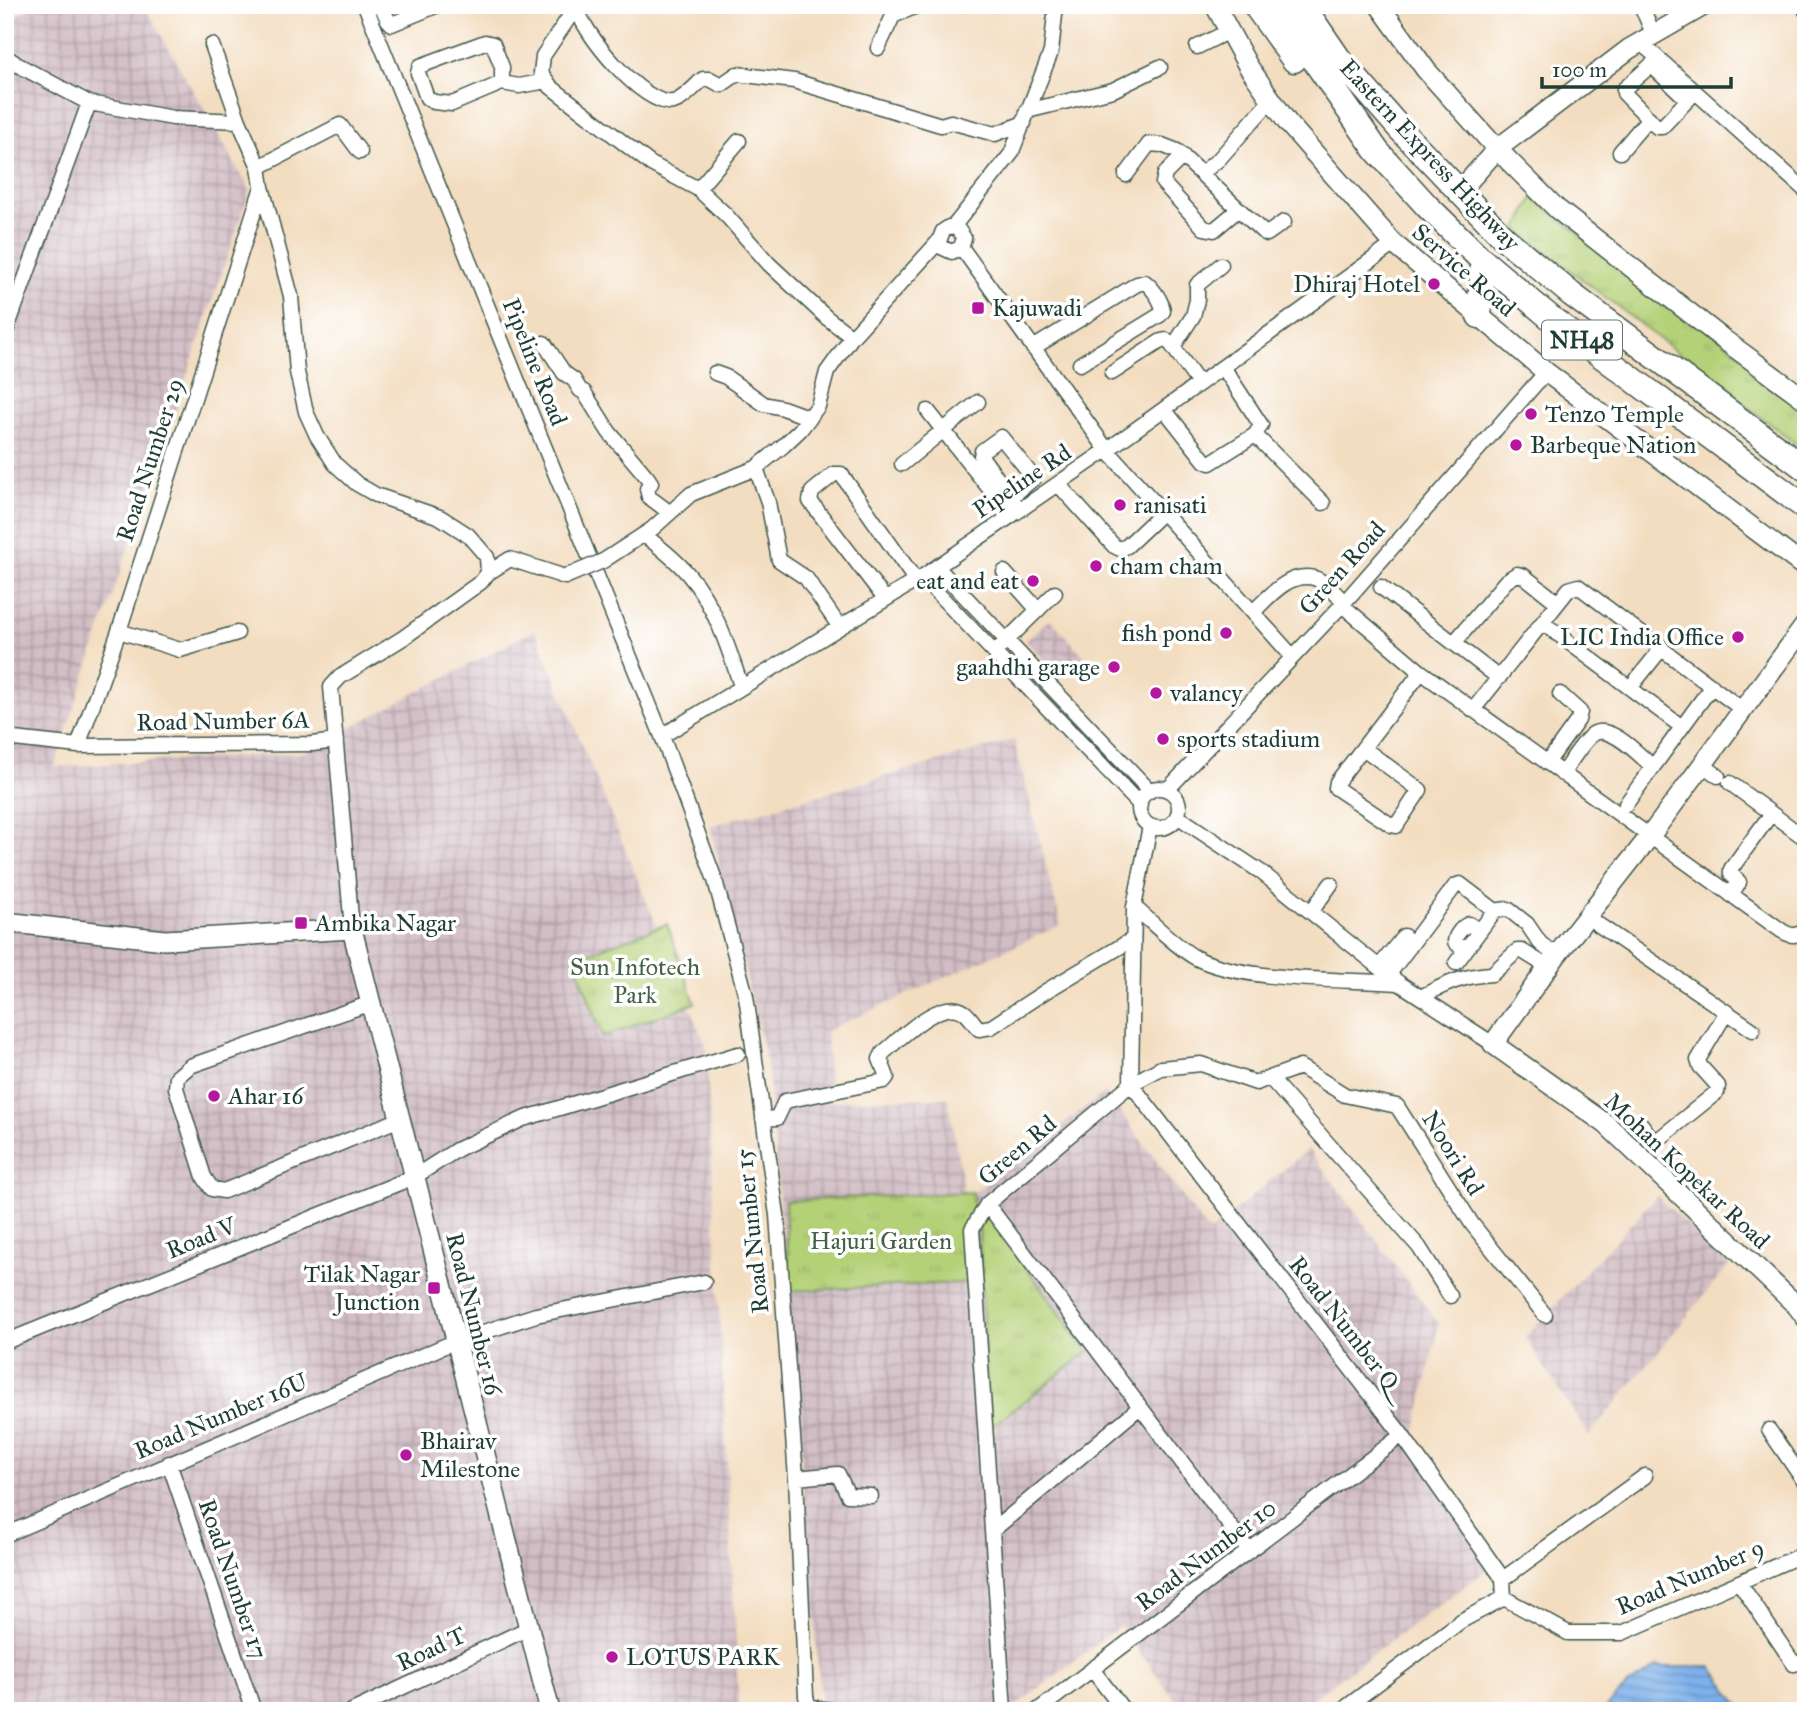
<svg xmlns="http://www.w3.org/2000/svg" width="1811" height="1716" font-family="'IM FELL Great Primer',serif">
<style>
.industrial{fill:url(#industrial-grid)}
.park{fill:url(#park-tufts);stroke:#6a8756;stroke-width:2}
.water{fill:url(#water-rules);stroke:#4e7790;stroke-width:2}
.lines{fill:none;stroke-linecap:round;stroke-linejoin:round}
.street-casing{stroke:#3f5549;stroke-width:17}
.secondary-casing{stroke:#3f5549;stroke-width:22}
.highway-casing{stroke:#3f5549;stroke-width:27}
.street{stroke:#fff;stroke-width:14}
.secondary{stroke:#fff;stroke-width:19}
.highway{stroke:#fff;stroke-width:24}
.street-bridge-casing{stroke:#3f5549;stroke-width:17;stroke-linecap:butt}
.street-bridge{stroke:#fff;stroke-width:14}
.poi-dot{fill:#b5179e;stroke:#fff;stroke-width:2.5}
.labels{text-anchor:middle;stroke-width:7;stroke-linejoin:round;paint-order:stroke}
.shield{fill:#fff;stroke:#627771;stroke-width:2}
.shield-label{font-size:23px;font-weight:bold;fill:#1f3d34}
.street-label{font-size:24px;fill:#1f3d34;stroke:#fff}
.poi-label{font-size:24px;fill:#1f3d34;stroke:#fff;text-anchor:start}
.park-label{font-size:24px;fill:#446245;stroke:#fff}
</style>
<defs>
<pattern id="industrial-grid" width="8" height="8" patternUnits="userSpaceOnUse" patternTransform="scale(1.75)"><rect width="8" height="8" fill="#d2bdc5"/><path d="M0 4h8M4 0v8" fill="none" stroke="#aa9ba1"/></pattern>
<pattern id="park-tufts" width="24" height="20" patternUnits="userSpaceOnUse" patternTransform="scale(1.75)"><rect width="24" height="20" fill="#b5d178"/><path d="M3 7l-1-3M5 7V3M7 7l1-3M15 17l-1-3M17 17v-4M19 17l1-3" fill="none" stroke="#9bb468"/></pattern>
<pattern id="water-rules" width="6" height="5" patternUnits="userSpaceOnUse" patternTransform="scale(1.75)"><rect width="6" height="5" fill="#7eb1eb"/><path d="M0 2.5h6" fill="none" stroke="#6791bf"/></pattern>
</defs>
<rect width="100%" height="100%" fill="#fff"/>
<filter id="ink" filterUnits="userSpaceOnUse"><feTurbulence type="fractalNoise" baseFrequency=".0143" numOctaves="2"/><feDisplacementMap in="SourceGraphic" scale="14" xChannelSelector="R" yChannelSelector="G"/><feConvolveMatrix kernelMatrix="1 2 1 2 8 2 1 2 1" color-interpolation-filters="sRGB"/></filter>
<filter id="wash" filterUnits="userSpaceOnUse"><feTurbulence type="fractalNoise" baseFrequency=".00686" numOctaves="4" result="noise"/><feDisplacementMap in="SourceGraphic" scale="28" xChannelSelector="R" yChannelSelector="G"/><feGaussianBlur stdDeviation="1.57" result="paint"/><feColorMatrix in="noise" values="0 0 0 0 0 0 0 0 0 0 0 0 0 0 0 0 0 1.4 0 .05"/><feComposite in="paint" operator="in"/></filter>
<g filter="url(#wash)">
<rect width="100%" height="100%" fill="#f3ddc0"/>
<path class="industrial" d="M33 5H144L250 190 54 767 302 753 535 630 706 1046 739 1711H5V26Z
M1050 619 1084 656 1060 678 1026 640Z
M1014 740 1061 925 826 1031 830 1101 948 1098 965 1199 1106 1092 1209 1233 1308 1149 1439 1324 1412 1447 1488 1569 1295 1711H1184L1120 1626 1009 1711H822L768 1068 710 826Z
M1657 1196 1729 1265 1589 1436 1525 1337Z"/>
<path class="park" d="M1533 198 1806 403V452L1517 229Z
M667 924 695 1003 603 1037 574 958Z
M973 1192 977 1282 789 1291 785 1201Z
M987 1214 1088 1352 988 1429 979 1227Z"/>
<path class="water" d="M1657 1667H1712L1744 1711H1602L1628 1685Z"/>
</g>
<g filter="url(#ink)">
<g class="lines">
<defs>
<path id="street" d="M365 5 662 736 715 880 746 996 777 1215 796 1478 806 1696 808 1705 816 1708 837 1711
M381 5 388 20 392 24 438 5
M576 5C581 32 644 107 673 102 683 100 695 86 703 79H710L721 85 737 74 794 81 941 125 951 122 995 134 1024 123
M1641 5 1654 36
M1803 5 1806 11
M576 7 543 56 541 73 551 87 651 164 698 189 726 215 769 264 827 318 852 337 939 241 943 231 949 227 957 228 964 238 961 247 952 252 941 247 939 241
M1641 43 1806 191
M212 45 239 121
M1197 47 1229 31
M878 48 893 16 919 5
M5 56 18 65 89 103 173 118 239 121 259 167 262 187 291 296 297 372 306 412 317 436 335 464 357 484 376 495 440 517 468 535 487 557 488 573 481 582 403 638 340 677 331 687 352 929
M502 83V67L493 44 485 42 420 66 418 73 427 98 434 102 452 104 502 83 519 86 547 81
M1688 100 1651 65 1624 89V93L1657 127H1662L1695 92
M1027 111 1113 90 1160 67
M1620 152 1649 118
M1183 156 1165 174 1163 183 1204 228 1214 230 1239 209
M259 167 340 125 360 152
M1202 173 1219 159 1271 100
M1126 175 1149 144 1162 145 1177 151 1262 231 1267 234 1284 222
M698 189 739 141
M953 227 1011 154 1051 52 1056 5
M961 247 1107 450 1292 656
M5 334 89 103
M544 343 564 373 574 380 580 390 584 392 609 432 647 477 651 483 647 489 649 497 669 512
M1173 347 1193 316 1197 300V285L1221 265
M1033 348 1137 284 1145 282C1153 288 1162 301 1163 311L1160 315 1080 364
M715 373 726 377 764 404 783 408 810 418
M1112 373 1161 341 1166 340 1171 344 1199 384
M1164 409 1205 461 1210 463 1255 435 1261 425 1223 367
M928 411 1011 516
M1255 435 1323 503
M902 464 978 402
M756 468 768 502 779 560 806 578 839 626
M1058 484 1114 546 1120 549 1127 546 1163 512
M1011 497 1034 478 1001 437 982 451 981 456 1020 510
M644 535C660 547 675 559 688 574 715 605 729 649 741 686
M603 561 652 529 691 494 756 468 783 446 800 430 818 406 827 372 852 337
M937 567 1150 791
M1004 572 1038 610
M488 573 510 559 565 577
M922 577 1140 805
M1381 587 1499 678
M885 599 810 501 812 492 834 474H841L916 581
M1342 605 1421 672 1782 931C1792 937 1796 936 1806 930
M1253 612C1269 597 1288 572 1314 578 1325 581 1336 594 1344 602
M1543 623 1682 727
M119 631 180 650 237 633
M1454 643 1506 581 1517 574 1524 576 1558 603
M1001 646 1055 593
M1630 688 1662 648
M1473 710 1569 589 1578 586 1743 710
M662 736 922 577 1107 450 1394 244
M5 738 78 746 312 744 336 741
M78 746 119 631 262 187
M1363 748 1420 790 1396 826 1391 825 1342 792 1336 788 1337 782 1421 672
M1547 763 1578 720 1580 712 1560 694
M1703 765 1718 776
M1653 767 1712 686
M1562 774C1570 763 1583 741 1593 734 1610 723 1640 756 1653 767L1626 804
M1730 783 1806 839
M1139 808a20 20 0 1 1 40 0a20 20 0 1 1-40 0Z
M1167 790 1342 605 1546 372
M1177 816 1261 872 1399 983 1493 1044
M1731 895 1739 882 1731 874V869L1771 814
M1134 907C1151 921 1177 948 1196 958 1245 982 1342 979 1398 983
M1493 911 1508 909 1527 924 1540 943 1556 956
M1311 912 1331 884
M1587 917 1753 1030
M1465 951 1455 942C1455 935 1463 926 1469 924L1480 931
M1379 967 1404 936
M1389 974 1455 886 1460 884 1493 909V913L1456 963
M1421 997C1445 984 1465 975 1492 974L1517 951H1522L1548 967
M371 1003 190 1066 177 1077 176 1088 204 1177 212 1189 224 1191 400 1119
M1270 1078 1419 1247 1450 1296
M763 1119 777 1118 785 1101 884 1081 887 1077 880 1059 883 1053C900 1039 941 996 964 1012 970 1016 974 1024 979 1029L991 1027 1046 991 1133 939
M1641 1124 1652 1139H1659L1717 1092 1718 1086 1700 1066 1698 1060 1726 1013
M987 1204 1249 1551
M5 1342 414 1177 458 1149 523 1119 738 1054
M1769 1430 1806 1484
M169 1463 254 1711
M796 1478 838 1474 848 1495 871 1496
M992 1531 1140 1407
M5 1535 456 1341 536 1315 704 1282
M1503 1579 1645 1476
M1739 1582 1794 1664 1806 1661
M1504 1598 1503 1579 1402 1435 1131 1084 1161 1068 1201 1064 1256 1083 1300 1067 1345 1095 1397 1106 1472 1224 1545 1315
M1092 1669 1124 1711
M352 1711 529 1628
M1004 1711 972 1229 987 1204 1131 1084 1134 907 1150 826
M1037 1711 1402 1435
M1341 1711 1461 1621 1504 1598 1568 1633H1622L1806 1553"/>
<path id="secondary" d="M1215 5 1248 66 1287 122 1394 244 1546 372 1806 568
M1379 5 1426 70 1497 149 1557 209 1723 339 1806 400
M1459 192 1497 149 1629 49 1705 5
M1806 624 1650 836 1556 956 1493 1044 1606 1124 1797 1306 1806 1318
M5 922 165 940 352 929 550 1711"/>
<path id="highway" d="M1255 5 1294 60
M1276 5 1377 151 1427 206 1483 261 1552 319 1806 508
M1302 5 1339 59 1401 130 1504 238 1571 294 1806 469
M1479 316 1483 261"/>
</defs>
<use href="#street" class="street-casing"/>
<use href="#secondary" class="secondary-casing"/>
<use href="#highway" class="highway-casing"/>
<use href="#street" class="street"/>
<use href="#secondary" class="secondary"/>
<use href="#highway" class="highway"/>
<defs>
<path id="street-bridge" d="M565 577 603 561"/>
</defs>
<use href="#street-bridge" class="street-bridge-casing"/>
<use href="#street-bridge" class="street-bridge"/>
</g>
</g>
<g class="poi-dot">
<circle cx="1434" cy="284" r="7"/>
<rect x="971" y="301" width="14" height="14" rx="3.5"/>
<circle cx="1531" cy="414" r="7"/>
<circle cx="1516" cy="445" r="7"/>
<circle cx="1120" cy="505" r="7"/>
<circle cx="1096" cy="566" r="7"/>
<circle cx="1033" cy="581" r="7"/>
<circle cx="1226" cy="633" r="7"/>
<circle cx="1738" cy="637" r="7"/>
<circle cx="1114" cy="667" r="7"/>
<circle cx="1156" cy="693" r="7"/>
<circle cx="1163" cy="739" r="7"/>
<rect x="294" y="916" width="14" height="14" rx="3.5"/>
<circle cx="214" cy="1096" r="7"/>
<rect x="427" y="1281" width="14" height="14" rx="3.5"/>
<circle cx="406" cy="1455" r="7"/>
<circle cx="612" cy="1657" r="7"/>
</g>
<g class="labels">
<rect class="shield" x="1542" y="320.5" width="80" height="39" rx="5"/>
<g class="shield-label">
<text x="1582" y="348">NH48</text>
</g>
<g class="street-label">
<text transform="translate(1430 155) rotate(47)" y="8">Eastern Express Highway</text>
<text transform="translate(1464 270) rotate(41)" y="8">Service Road</text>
<text transform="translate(535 362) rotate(68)" y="8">Pipeline Road</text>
<text transform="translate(150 460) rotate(-72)" y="8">Road Number 29</text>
<text transform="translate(1022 481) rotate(-34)" y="8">Pipeline Rd</text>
<text transform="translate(1342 568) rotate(-48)" y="8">Green Road</text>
<text transform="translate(223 721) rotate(-1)" y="8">Road Number 6A</text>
<text transform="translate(1017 1150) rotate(-40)" y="8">Green Rd</text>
<text transform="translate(1453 1153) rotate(58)" y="8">Noori Rd</text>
<text transform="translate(1687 1171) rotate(43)" y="8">Mohan Kopekar Road</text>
<text transform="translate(752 1231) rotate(-96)" y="8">Road Number 15</text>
<text transform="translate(201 1238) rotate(-22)" y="8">Road V</text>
<text transform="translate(474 1314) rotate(76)" y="8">Road Number 16</text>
<text transform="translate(1344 1323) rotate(52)" y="8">Road Number Q</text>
<text transform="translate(221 1416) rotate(-23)" y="8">Road Number 16U</text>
<text transform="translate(1206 1555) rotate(-37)" y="8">Road Number 10</text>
<text transform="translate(1690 1577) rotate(-23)" y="8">Road Number 9</text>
<text transform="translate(233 1579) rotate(71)" y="8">Road Number 17</text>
<text transform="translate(431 1649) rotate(-25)" y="8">Road T</text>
</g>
<g class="poi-label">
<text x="1420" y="292" text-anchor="end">Dhiraj Hotel</text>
<text x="992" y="316">Kajuwadi</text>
<text x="1545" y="422">Tenzo Temple</text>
<text x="1530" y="453">Barbeque Nation</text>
<text x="1134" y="513">ranisati</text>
<text x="1110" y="574">cham cham</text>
<text x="1019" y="589" text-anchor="end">eat and eat</text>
<text x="1212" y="641" text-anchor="end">fish pond</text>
<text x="1724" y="645" text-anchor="end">LIC India Office</text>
<text x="1100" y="675" text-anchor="end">gaahdhi garage</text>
<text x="1170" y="701">valancy</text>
<text x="1177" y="747">sports stadium</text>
<text x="315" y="931">Ambika Nagar</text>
<text x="228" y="1104">Ahar 16</text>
<text x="420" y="1282" text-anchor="end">Tilak Nagar<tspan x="420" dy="28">Junction</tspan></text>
<text x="420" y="1449">Bhairav<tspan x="420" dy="28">Milestone</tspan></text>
<text x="626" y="1665">LOTUS PARK</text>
</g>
<g class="park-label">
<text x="635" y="975">Sun Infotech<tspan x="635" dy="28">Park</tspan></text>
<text x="881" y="1249">Hajuri Garden</text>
</g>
</g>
<rect width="1811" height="1716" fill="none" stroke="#fff" stroke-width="28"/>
<path d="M1542 77v10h189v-10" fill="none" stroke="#1f3d34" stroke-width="3.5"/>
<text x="1552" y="77" font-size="21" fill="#1f3d34" stroke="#ffffff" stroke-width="5" paint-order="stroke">100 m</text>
</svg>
